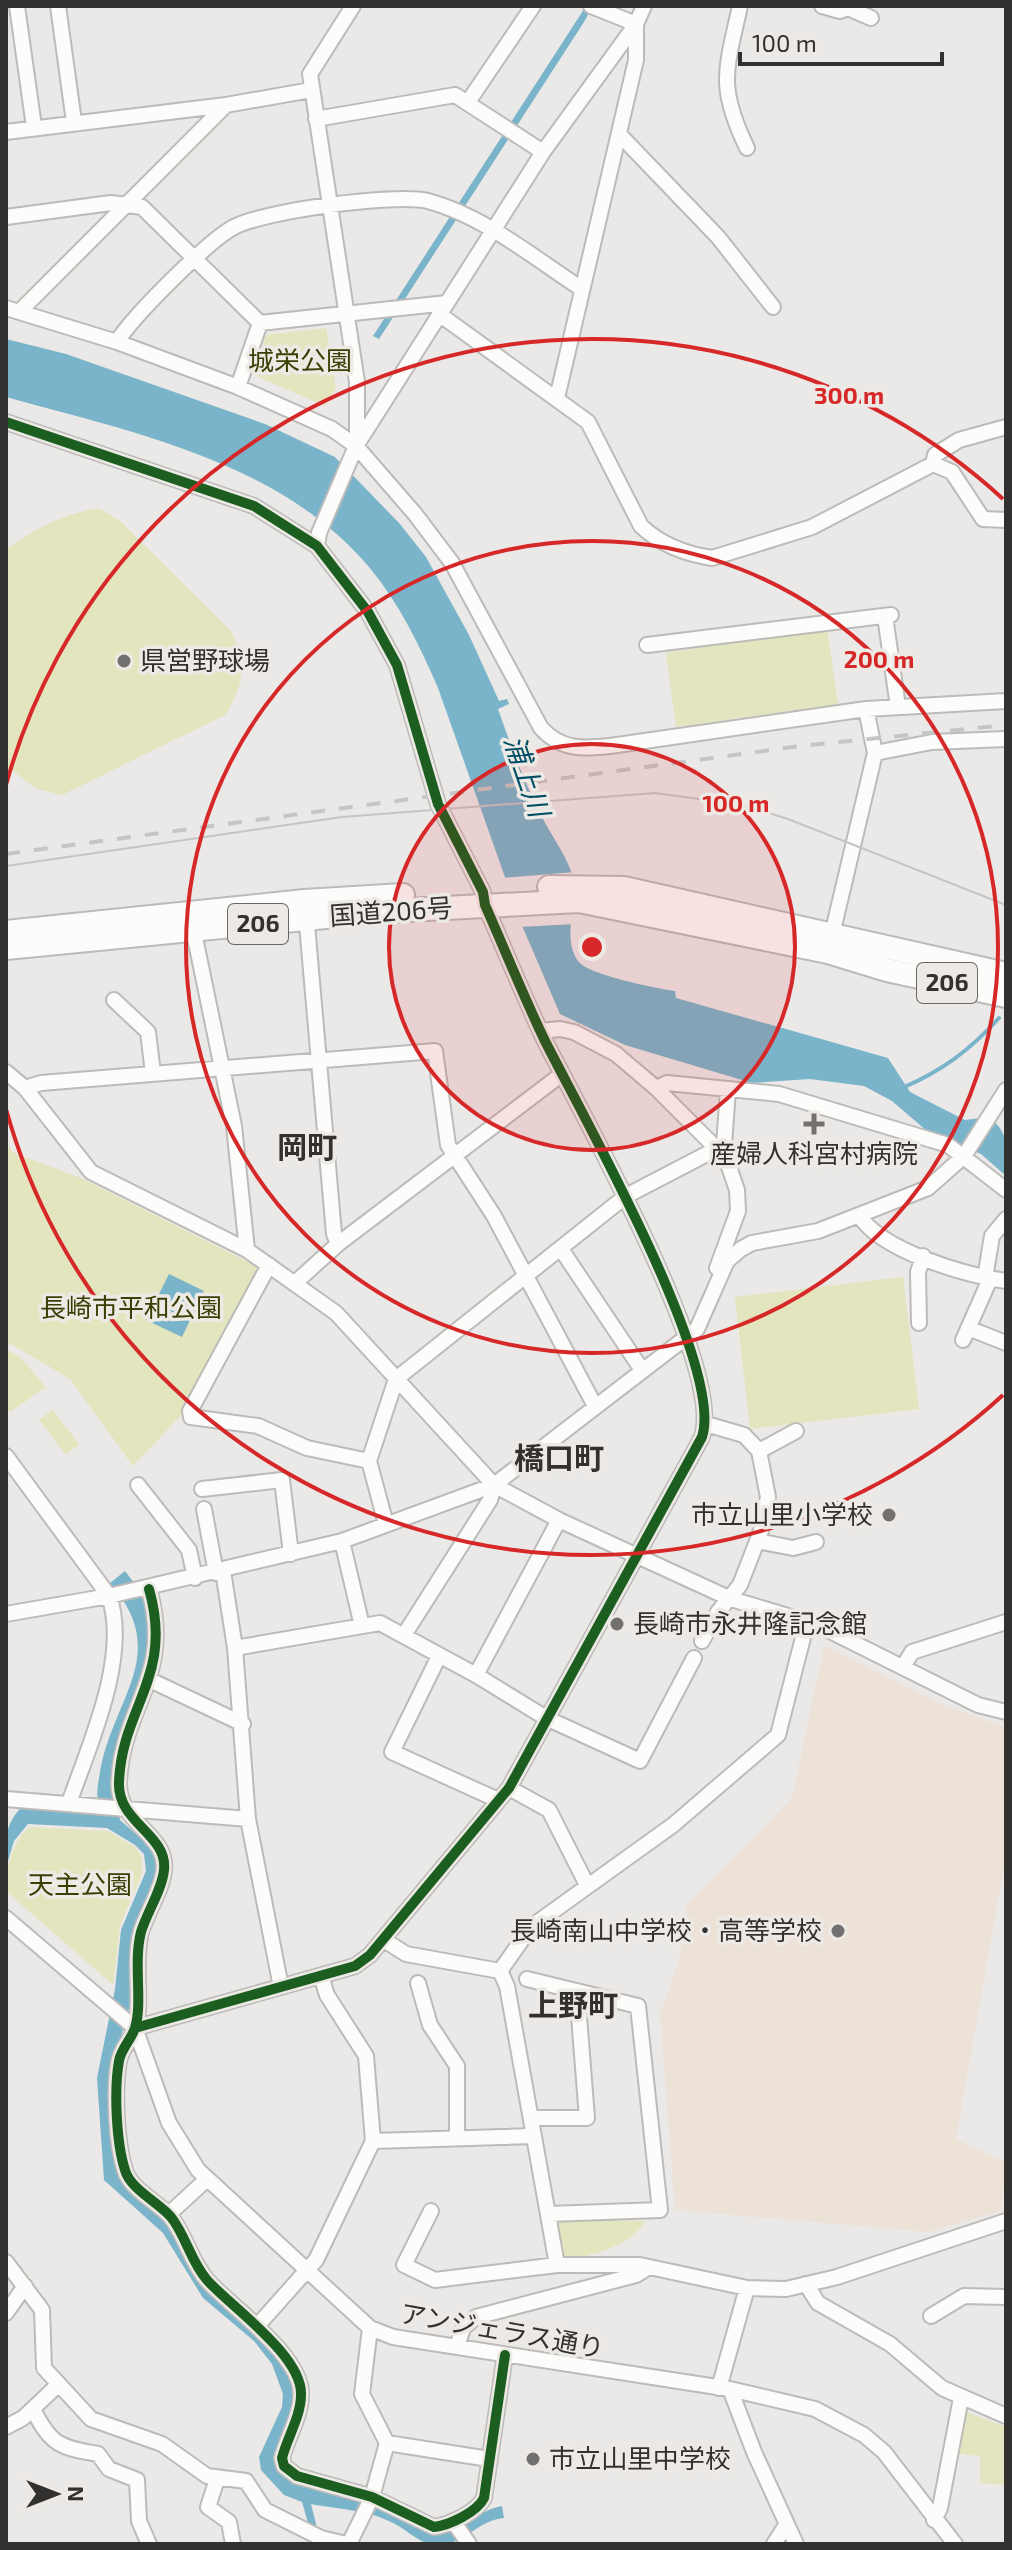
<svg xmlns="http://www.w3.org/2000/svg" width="1012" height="2550" font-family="'Exo 2','Noto Sans JP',sans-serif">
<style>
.education{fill:#ede2d8}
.green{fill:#e3e5be}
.water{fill:#79b4ca}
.pier{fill:#ebe9e7}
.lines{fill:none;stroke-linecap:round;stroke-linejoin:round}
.stream{stroke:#79b4ca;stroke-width:4}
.minor-casing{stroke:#bcbbb9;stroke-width:18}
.highway-casing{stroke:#bcbbb9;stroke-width:26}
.minor{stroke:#fcfcfb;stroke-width:14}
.highway{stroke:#fcfcfb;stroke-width:22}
.tram{stroke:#c6c5c5;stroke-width:2}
.rail{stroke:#c6c5c5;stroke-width:4;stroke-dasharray:14 14;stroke-linecap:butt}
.cycleway-casing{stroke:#ede9e5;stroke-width:15}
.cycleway{stroke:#1b5e20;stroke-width:10}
.ring{fill:none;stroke:#d62828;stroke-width:4}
.poi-dot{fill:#73716f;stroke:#ede9e5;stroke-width:3}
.labels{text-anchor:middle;stroke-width:7;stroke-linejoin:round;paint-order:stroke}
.shield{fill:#ede9e5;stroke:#6a6866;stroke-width:2}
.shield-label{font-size:24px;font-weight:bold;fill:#32312f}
.park-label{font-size:26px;fill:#3c3e04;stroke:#ede9e5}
.poi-label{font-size:26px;fill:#32312f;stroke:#ede9e5;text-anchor:start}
.street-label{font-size:26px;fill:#32312f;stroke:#ede9e5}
.water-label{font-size:28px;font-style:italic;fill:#004e64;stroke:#ede9e5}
.quarter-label{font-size:30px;font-weight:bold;fill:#32312f;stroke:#ede9e5}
.centre{fill:#d62828;stroke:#ede9e5;stroke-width:4}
.ring-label{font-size:24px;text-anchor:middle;font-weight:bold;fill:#d62828;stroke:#ede9e5;stroke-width:7;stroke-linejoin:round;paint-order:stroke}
</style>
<rect width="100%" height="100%" fill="#ebe9e7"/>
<path class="education" d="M824 1646 942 1704 1006 1728V1855L956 2139 1006 2162 1001 2211 928 2232 675 2210 660 2014 680 1957 686 1906 792 1798Z"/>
<path class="green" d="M326 328 336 388 325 406 252 374 266 335Z
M99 508 120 521 231 631C248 663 244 685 225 715L62 795 37 789 6 766V550C35 528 63 514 99 508Z
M827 628 838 704 676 727 666 653Z
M6 1143 14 1153 81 1178 258 1267 189 1407 133 1466 70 1379 6 1341Z
M903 1277 919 1409 750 1429 735 1297Z
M6 1349 21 1358 46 1387 10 1412 6 1407Z
M53 1410 79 1444 66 1455 39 1420Z
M30 1827 108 1831 136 1848 142 1858V1873L120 1926 113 1985 6 1891C6 1872 12 1838 30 1827Z
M557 2220 646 2221C629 2247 592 2257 562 2259Z
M964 2411 1006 2427V2485L980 2483V2456L956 2454Z"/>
<path class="water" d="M586 6H593L584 22 379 339 373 336Z
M6 339 66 354 265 424 335 457 400 524 426 557 469 635 499 701 507 699 509 704 498 709C511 746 524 782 542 817 551 835 564 852 571 871 581 899 560 935 578 961 588 975 655 988 675 991L676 998 888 1058 910 1092 965 1120 988 1117C1011 1132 1006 1150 1006 1176L981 1154 927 1131 892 1101 864 1086 810 1079 752 1083 625 1045 560 1014 523 928 438 688C420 646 399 603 369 567 280 462 133 432 6 397Z
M169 1274 204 1291 182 1337 146 1320Z
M125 1571 148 1601 151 1660 114 1795 120 1820 155 1851 156 1873 129 1954 131 2001 114 2062 119 2168 171 2224 202 2281 261 2336 290 2377 294 2392 293 2408 274 2457 282 2471 375 2505 434 2534C458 2533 478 2510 502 2506L504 2518C481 2520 468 2539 447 2544 423 2550 411 2531 391 2522 368 2510 337 2509 311 2504L321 2544H314L302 2502 284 2495 261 2470 259 2457 282 2407 283 2394 272 2364 254 2341 203 2298 163 2233 104 2180 97 2078 115 1989 121 1930 146 1871 144 1854 135 1845 107 1828 28 1824 14 1841 6 1868C6 1844 3 1826 21 1808L102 1814C95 1798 97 1789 100 1772 113 1697 172 1654 110 1583Z"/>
<path class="pier" d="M575 872 576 924 519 927 502 878Z"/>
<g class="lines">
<path class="stream" d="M902 1088C942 1071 970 1050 999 1018"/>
<defs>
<path id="minor" d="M17 6 34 127
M58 6 74 122
M353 6 310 74 357 382V442
M740 6C726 70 717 86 747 148
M822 6 840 11 848 8 871 18
M468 102 533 6
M316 119 455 95 543 152
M6 132 226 105
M619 134 718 237 773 307
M6 217 111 203 142 207 260 323 447 303
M6 308 117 342 238 387 332 429 356 446 415 514 452 563 541 728C561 750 582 749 610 746L866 709 1006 701
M20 311 226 105 311 90
M439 314 588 422 641 526C660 544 686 554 712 558L812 527 933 464 952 472 983 519 1006 520
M117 342C132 317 209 240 234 227 264 211 395 193 428 201 484 216 534 258 582 289
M238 387 260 323
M557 398 636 60V24L591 6
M6 422 254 506 317 546 368 612 397 665 438 804 483 892 485 905C505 950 523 995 544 1039 581 1113 725 1366 702 1437L509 1788 370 1955 355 1966 135 2028
M933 464 935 455 959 440 1006 427
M317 546 319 533 356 446 543 152 636 24 644 6
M885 616 898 707
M647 645 891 615
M866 709 875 753
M306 913 334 1234 338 1244
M192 923 234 1126 247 1250
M830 943 875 753 932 742 1006 739
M114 1000 148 1032 153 1073
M541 1031 560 1029 574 1032 616 1054 656 1088 726 1158 737 1190 738 1211 717 1268
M6 1072 25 1088 91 1172 247 1250 336 1313 494 1485 559 1520 731 1599 818 1625 978 1705 1006 1712
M25 1088 41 1083 435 1051 448 1145 494 1216 595 1406
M656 1088 667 1083 779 1094 948 1145 1006 1190
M859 1215C881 1251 965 1275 1006 1281
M561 1249 642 1370
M269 1265 190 1411 191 1417 258 1426 307 1448 369 1461 386 1524
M985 1278 992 1236 1006 1219
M296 1282 338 1244 562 1074
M919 1323 918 1272 923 1256
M968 1328 1006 1343
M963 1340 990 1279
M759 1451 796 1431
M6 1456 109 1596 342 1541 494 1485 697 1329 727 1261 741 1249 752 1243 818 1231 928 1188 964 1156 1006 1090
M369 1461 396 1379 626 1196 724 1145 728 1090
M138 1485 189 1550 195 1578
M202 1489 282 1480 291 1554
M204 1509 216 1573
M342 1541 362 1626
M757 1541 793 1548 816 1542
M223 1571 235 1648 248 1819 281 1987
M149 1589C174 1677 122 1706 119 1782 117 1823 168 1834 164 1870 162 1890 147 1912 141 1932 133 1963 143 2002 135 2028 131 2040 121 2049 119 2061 114 2089 116 2142 125 2170 130 2189 158 2202 171 2217 186 2236 191 2262 207 2280 230 2306 303 2356 301 2395 301 2416 287 2438 282 2458L284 2466 297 2476 372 2497 434 2527C450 2525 477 2512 484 2498L505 2355
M6 1614 109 1596C130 1656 89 1746 69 1803
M404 1635 490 1500 494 1485
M702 1641 718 1612 740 1585 761 1531 768 1497 759 1451 744 1435 706 1424
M235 1648 380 1623 476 1675 546 1718 640 1761 694 1658
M439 1656 392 1752 498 1800
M903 1667 912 1652 1006 1622
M476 1675 559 1520
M150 1680 243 1724
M509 1788 549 1810 587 1885
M6 1799 248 1819
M6 1918 135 2028 169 2123 198 2170 370 2328 393 2337 730 2389 815 2409 864 2435 884 2452 955 2544
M384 1940 406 1954 500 1971
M500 1971 531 1927 673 1825 778 1735 807 1622
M500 1971 507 1986 557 2265
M527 1979 638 2006 660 2210 548 2214
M418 1983 430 2025 457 2066V2138
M532 2118H587L577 1991
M373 2141 534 2136
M431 2211 404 2265 435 2280 557 2265H640L747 2288 786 2289 837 2277 1006 2221
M169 2214 207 2179
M6 2262 42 2310 44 2368 91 2419 162 2444 207 2476 246 2481 265 2510 321 2538 346 2544
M806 2284 818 2303 890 2344 942 2388 1006 2416
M6 2313 25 2286
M931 2316 964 2296 1006 2297
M258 2325 316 2260 373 2141 366 2056 327 1995 321 1976
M457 2347 463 2328 476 2317 636 2275 649 2267
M719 2388 747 2288
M730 2389 754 2452 796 2544
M33 2409C50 2444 60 2448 98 2454L109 2469 137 2480 139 2521 149 2544
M6 2427 23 2418 59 2384
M387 2443 489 2459
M217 2479 208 2507 229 2522 233 2544
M934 2520 940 2508 961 2398
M453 2521 469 2544
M349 2544 372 2497 387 2443 362 2394 370 2328
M774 2544 786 2525"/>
<path id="highway" d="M549 887 624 888 1006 974
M6 932 304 901 403 895
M6 948 388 911 579 901 828 952 887 970 1006 996"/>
</defs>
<use href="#minor" class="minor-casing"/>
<use href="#highway" class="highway-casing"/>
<use href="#minor" class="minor"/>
<use href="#highway" class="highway"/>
<path class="tram" d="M6 866 342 817 655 793 743 805 788 819 1006 905"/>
<path class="rail" d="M6 854 800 746 1006 725"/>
<defs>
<path id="cycleway" d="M6 422 254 506 317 546 368 612 397 665 438 804 483 892 485 905C505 950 523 995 544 1039 581 1113 725 1366 702 1437L509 1788 370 1955 355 1966 135 2028
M149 1589C174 1677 122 1706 119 1782 117 1823 168 1834 164 1870 162 1890 147 1912 141 1932 133 1963 143 2002 135 2028 131 2040 121 2049 119 2061 114 2089 116 2142 125 2170 130 2189 158 2202 171 2217 186 2236 191 2262 207 2280 230 2306 303 2356 301 2395 301 2416 287 2438 282 2458L284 2466 297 2476 372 2497 434 2527C450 2525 477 2512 484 2498L505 2355"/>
</defs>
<use href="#cycleway" class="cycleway-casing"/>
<use href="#cycleway" class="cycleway"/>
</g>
<circle cx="592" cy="947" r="203" fill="#d62828" fill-opacity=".12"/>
<g class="ring">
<circle cx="592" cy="947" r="203"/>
<circle cx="592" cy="947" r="406"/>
<path d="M1003 1395A608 608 0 0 1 6 1109M6 785A608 608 0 0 1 1003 499"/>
</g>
<g class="poi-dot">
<circle cx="124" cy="661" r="8"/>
<path d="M810 1112h8v8h8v8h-8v8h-8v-8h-8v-8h8z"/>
<circle cx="889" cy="1515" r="8"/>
<circle cx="617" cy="1624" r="8"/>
<circle cx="838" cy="1931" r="8"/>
<circle cx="533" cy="2459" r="8"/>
</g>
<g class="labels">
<g class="shield">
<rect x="228" y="904" width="60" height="40" rx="6"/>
<rect x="917" y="963" width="60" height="40" rx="6"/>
</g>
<g class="shield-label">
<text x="258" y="932">206</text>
<text x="947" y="991">206</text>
</g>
<g class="park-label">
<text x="300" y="370">城栄公園</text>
<text x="131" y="1317">長崎市平和公園</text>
<text x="80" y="1894">天主公園</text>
</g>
<g class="poi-label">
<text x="140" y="670">県営野球場</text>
<text x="814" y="1163" text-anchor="middle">産婦人科宮村病院</text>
<text x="873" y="1524" text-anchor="end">市立山里小学校</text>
<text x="633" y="1633">長崎市永井隆記念館</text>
<text x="822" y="1940" text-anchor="end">長崎南山中学校・高等学校</text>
<text x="549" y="2468">市立山里中学校</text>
</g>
<g class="street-label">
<text transform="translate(391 912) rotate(-4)" y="9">国道206号</text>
<text transform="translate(502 2331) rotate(10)" y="9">アンジェラス通り</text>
</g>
<g class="water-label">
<text transform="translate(527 776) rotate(71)" y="10">浦上川</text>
</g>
<g class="quarter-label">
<text x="307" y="1158">岡町</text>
<text x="559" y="1469">橋口町</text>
<text x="573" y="2016">上野町</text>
</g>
</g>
<circle cx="592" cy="947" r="12" class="centre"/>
<g class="ring-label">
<text x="849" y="404">300 m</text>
<text x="879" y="668">200 m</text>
<text x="736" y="812">100 m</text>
</g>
<rect width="1012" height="2550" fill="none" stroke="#32312f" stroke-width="16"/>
<g transform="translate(56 2494) rotate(90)" stroke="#ede9e5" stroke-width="6" paint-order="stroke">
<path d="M0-6L14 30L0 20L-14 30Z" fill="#32312f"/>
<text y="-12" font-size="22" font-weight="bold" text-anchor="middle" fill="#32312f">N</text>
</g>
<path d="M740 52v12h202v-12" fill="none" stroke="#32312f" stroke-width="4"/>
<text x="752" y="52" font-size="24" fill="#32312f" stroke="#ede9e5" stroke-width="6" paint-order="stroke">100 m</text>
</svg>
